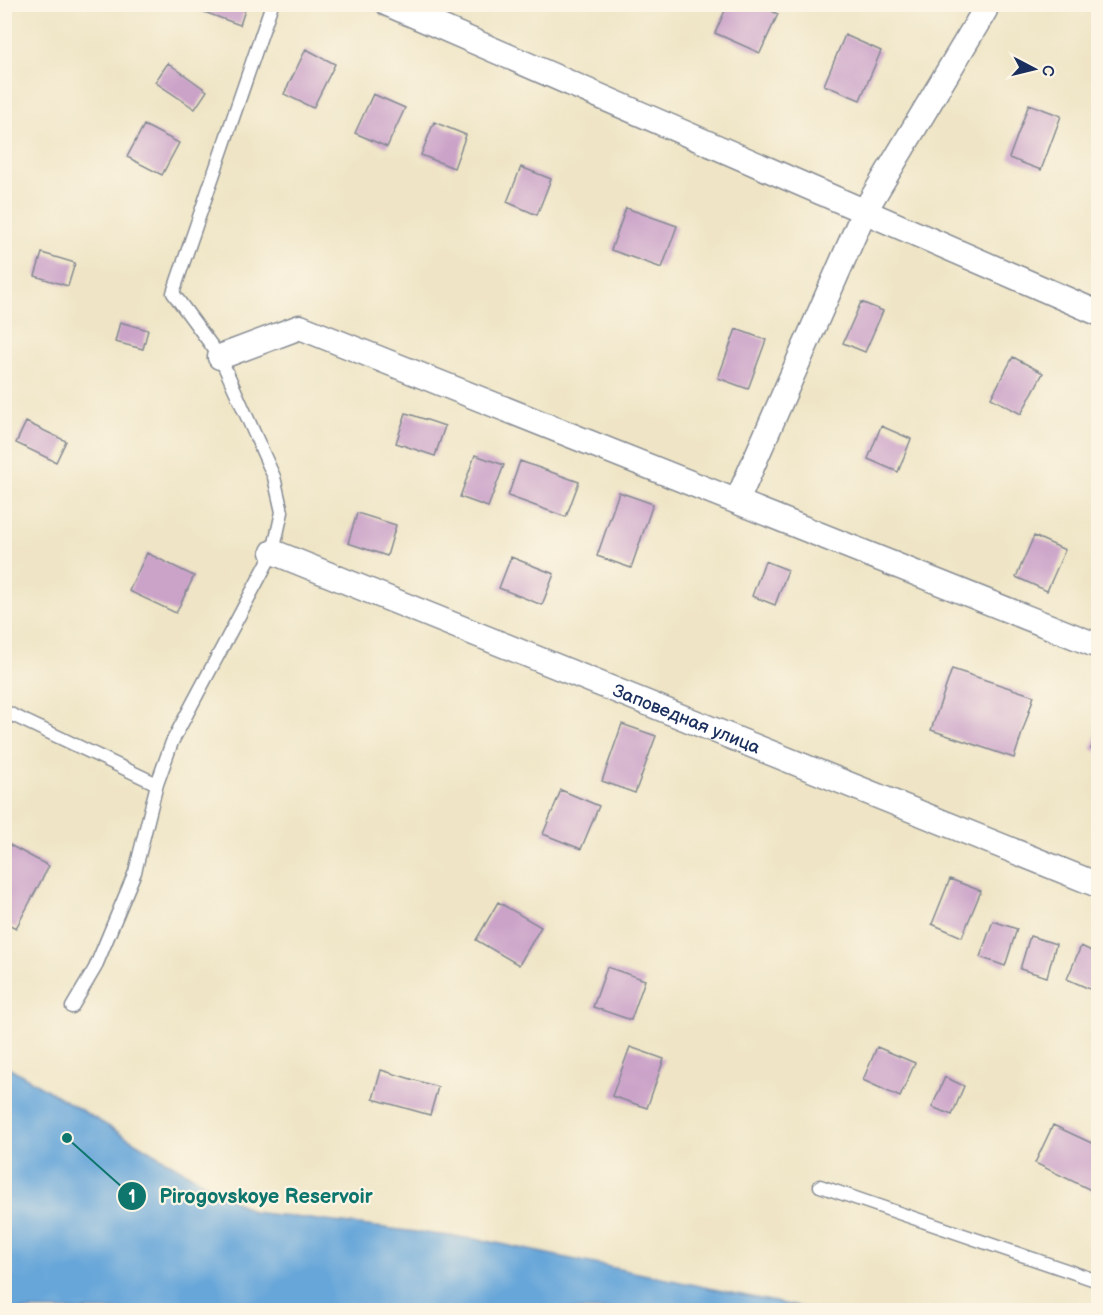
<svg xmlns="http://www.w3.org/2000/svg" width="1103" height="1315" font-family="'Balsamiq Sans',sans-serif">
<style>
.water{fill:#66a6d9;stroke:#406a9c;stroke-width:1.5}
.building{fill:#cba3c9}
.lines{fill:none;stroke-linecap:round;stroke-linejoin:round}
.service-casing{stroke:#858a92;stroke-width:15}
.minor-casing{stroke:#858a92;stroke-width:27}
.service{stroke:#fff;stroke-width:12}
.minor{stroke:#fff;stroke-width:24}
.labels{text-anchor:middle;stroke-width:4.5;stroke-linejoin:round;paint-order:stroke}
.street-label{font-size:18px;fill:#1b2f5e;stroke:#fcf5e5}
.leader{fill:none;stroke:#0f766e;stroke-width:2}
.callout-dot{fill:#0f766e;stroke:#fcf5e5;stroke-width:2}
.mark-label{font-size:18px;text-anchor:middle;font-weight:bold;fill:#fff}
.callout-label{font-size:20px;text-anchor:middle;font-weight:bold;fill:#0f766e;stroke:#fcf5e5;stroke-width:4.5;stroke-linejoin:round;paint-order:stroke}
</style>
<rect width="100%" height="100%" fill="#fcf5e5"/>
<filter id="ink" filterUnits="userSpaceOnUse"><feTurbulence type="fractalNoise" baseFrequency=".0167" numOctaves="2"/><feDisplacementMap in="SourceGraphic" scale="12" xChannelSelector="R" yChannelSelector="G"/><feConvolveMatrix kernelMatrix="1 2 1 2 8 2 1 2 1" color-interpolation-filters="sRGB"/></filter>
<filter id="wash" filterUnits="userSpaceOnUse"><feTurbulence type="fractalNoise" baseFrequency=".008" numOctaves="4" result="noise"/><feDisplacementMap in="SourceGraphic" scale="24" xChannelSelector="R" yChannelSelector="G"/><feGaussianBlur stdDeviation="1.35" result="paint"/><feColorMatrix in="noise" values="0 0 0 0 0 0 0 0 0 0 0 0 0 0 0 0 0 1.4 0 .05"/><feComposite in="paint" operator="in"/></filter>
<g filter="url(#wash)">
<rect width="100%" height="100%" fill="#efe5c6"/>
<path class="water" d="M5 1065 253 1212 482 1240 813 1310H5Z"/>
<g id="blocks">
<path class="building" d="M182 4H247L240 25Z
M728 4H757L778 14 760 53 715 33Z
M845 35 881 51 860 100 824 85Z
M306 49 335 64 313 108 284 94Z
M168 63 207 91 195 109 155 82Z
M373 94 405 108 387 147 355 133Z
M1029 104 1061 116 1041 170 1009 158Z
M434 122 466 135 454 168 421 155Z
M144 125 179 143 162 175 127 157Z
M521 167 551 179 537 215 507 202Z
M626 208 677 226 662 268 611 250Z
M42 253 75 263 68 286 35 276Z
M861 302 883 311 865 352 843 343Z
M120 322 148 330 143 349 115 342Z
M736 329 766 340 748 389 718 378Z
M1013 357 1043 373 1021 414 991 398Z
M406 413 445 426 435 456 396 443Z
M26 422 66 441 56 462 16 443Z
M881 426 911 439 898 472 868 459Z
M475 455 504 465 488 507 460 497Z
M520 461 579 482 566 517 508 496Z
M619 492 653 504 631 568 597 556Z
M357 513 396 525 387 556 348 543Z
M1034 536 1065 550 1047 591 1016 577Z
M147 553 194 576 176 613 129 591Z
M511 557 554 574 542 605 499 588Z
M765 561 788 570 775 605 752 596Z
M952 669 1034 696 1014 758 931 730Z
M622 724 656 736 635 793 602 781Z
M1098 729V752L1091 749Z
M561 790 599 806 581 849 543 834Z
M6 843 49 866 16 928 4 922V846Z
M950 879 981 891 962 937 932 924Z
M498 902 541 927 519 965 476 940Z
M993 921 1017 929 1005 966 980 957Z
M1030 936 1056 944 1047 977 1020 969Z
M1081 946 1098 954V973L1092 990 1067 979Z
M607 967 645 980 631 1020 593 1007Z
M630 1047 664 1059 647 1108 612 1096Z
M877 1047 915 1063 900 1097 863 1080Z
M381 1070 438 1087 430 1115 373 1099Z
M945 1077 964 1086 952 1115 932 1107Z
M1053 1125 1098 1146V1184L1095 1192 1035 1163Z"/>
</g>
</g>
<g filter="url(#ink)">
<use href="#blocks" fill-opacity="0" stroke="#858a92" stroke-width="1.5"/>
<g class="lines">
<defs>
<path id="service" d="M4 711 157 784
M72 1007 95 968 135 872 157 784 172 742 273 552 282 512 274 477 220 357 173 293 272 4
M820 1186 1098 1281"/>
<g id="minor">
<path d="M388 4 1098 313"/>
<path d="M220 357 300 327 1098 646"/>
<path d="M737 501 864 212 985 10 987 4"/>
<path id="s1" d="M273 552 1098 885"/>
</g>
</defs>
<use href="#service" class="service-casing"/>
<use href="#minor" class="minor-casing"/>
<use href="#service" class="service"/>
<use href="#minor" class="minor"/>
</g>
</g>
<g class="labels">
<g class="street-label">
<text dy="6" stroke="none"><textPath href="#s1" startOffset="446">Заповедная улица</textPath></text>
</g>
</g>
<path class="leader" d="M67 1138L132 1196"/>
<g class="callout-dot">
<circle cx="67" cy="1138" r="6"/>
<circle cx="132" cy="1196" r="15"/>
</g>
<g class="mark-label">
<text x="132" y="1203">1</text>
</g>
<g class="callout-label">
<text x="266" y="1203">Pirogovskoye Reservoir</text>
</g>
<rect width="1103" height="1315" fill="none" stroke="#fcf5e5" stroke-width="24"/>
<g transform="translate(1034 69) rotate(97)" stroke="#fcf5e5" stroke-width="4.5" paint-order="stroke">
<path d="M0-4.5L10 22L0 15L-10 22Z" fill="#1b2f5e"/>
<text y="-9" font-size="16" font-weight="bold" text-anchor="middle" fill="#1b2f5e">С</text>
</g>
</svg>
